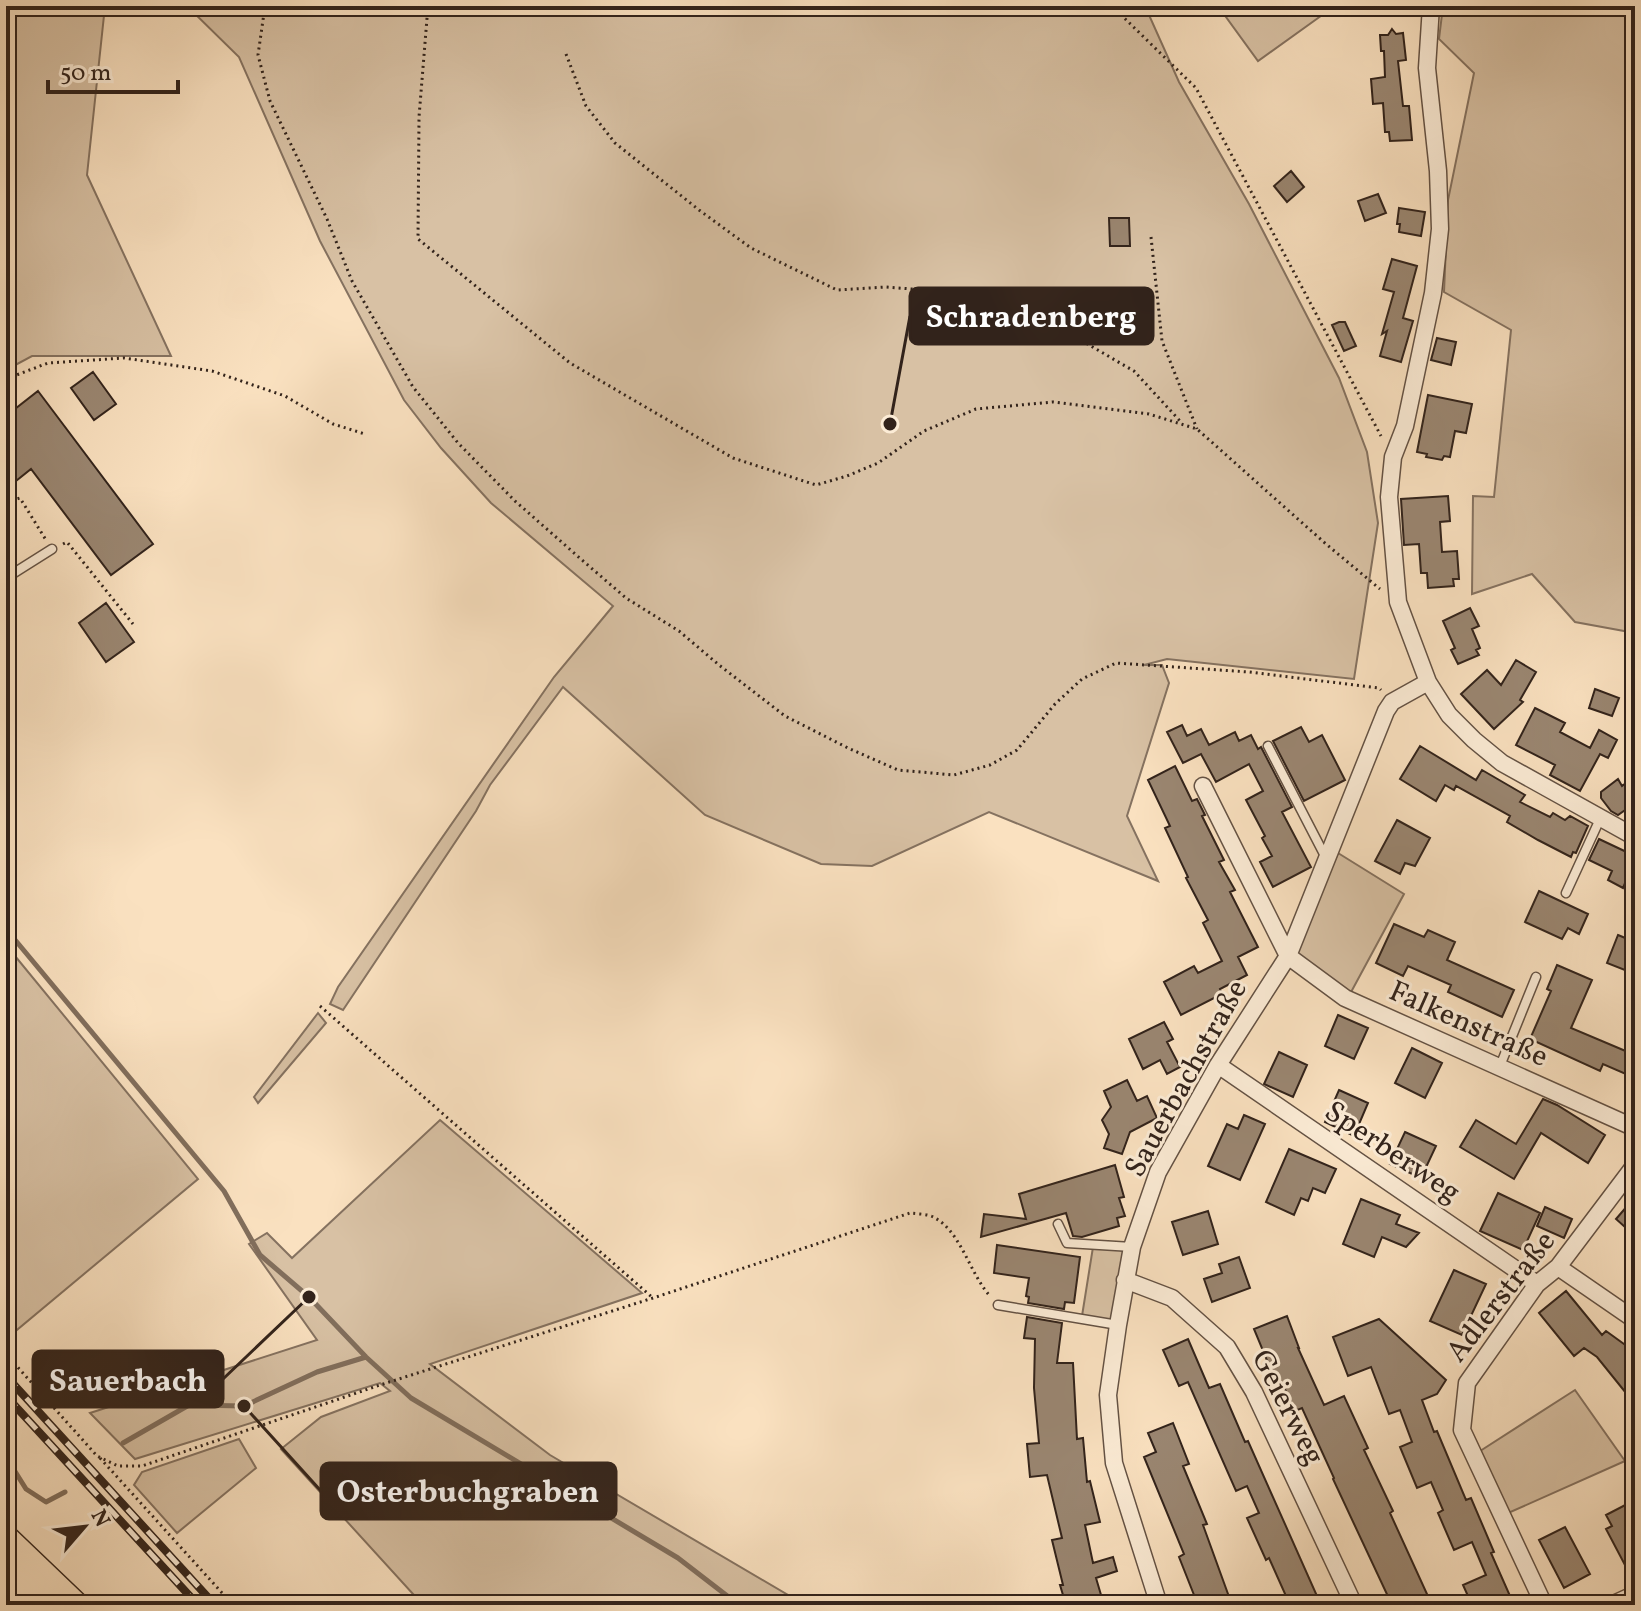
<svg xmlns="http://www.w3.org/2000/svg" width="1641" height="1611" font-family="Vollkorn,serif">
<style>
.green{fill:#d8c1a4;stroke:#857260;stroke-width:2}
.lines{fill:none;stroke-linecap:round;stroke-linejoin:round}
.stream{stroke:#816e5c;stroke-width:5}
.building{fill:#9a8671;stroke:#32231b;stroke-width:2}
.service-casing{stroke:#645244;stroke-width:11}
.minor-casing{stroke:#645244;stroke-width:19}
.trunk-casing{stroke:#32231b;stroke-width:29}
.path{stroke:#32231b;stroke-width:3;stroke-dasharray:2 4;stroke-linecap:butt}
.service{stroke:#fcecd6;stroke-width:8}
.minor{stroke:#fcecd6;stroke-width:16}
.trunk{stroke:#fae1c0;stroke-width:26}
.rail-casing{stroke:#32231b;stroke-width:8}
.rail{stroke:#fcecd6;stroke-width:5;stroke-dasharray:15;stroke-linecap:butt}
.labels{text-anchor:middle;stroke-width:6;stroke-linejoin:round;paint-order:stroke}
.street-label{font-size:30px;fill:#32231b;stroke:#fcecd6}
.leader{fill:none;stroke:#32231b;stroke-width:3}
.callout-dot{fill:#32231b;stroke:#fcecd6;stroke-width:3}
.callout{fill:#32231b;stroke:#32231b;stroke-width:3}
.callout-label{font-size:32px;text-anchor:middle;font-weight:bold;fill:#fff}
</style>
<rect width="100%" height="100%" fill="#fae1c0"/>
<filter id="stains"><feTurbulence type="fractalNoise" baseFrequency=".0025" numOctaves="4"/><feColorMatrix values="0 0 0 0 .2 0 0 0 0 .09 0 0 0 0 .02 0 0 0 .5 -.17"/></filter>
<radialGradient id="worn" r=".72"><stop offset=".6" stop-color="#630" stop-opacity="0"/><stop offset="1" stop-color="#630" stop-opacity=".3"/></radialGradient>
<path class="green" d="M6 6H105L87 175 171 356H32L6 370Z
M187 6H1145L1179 82 1249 204 1339 378 1367 452 1378 523 1354 679 1167 659 1144 665H1162L1169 683 1127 816 1158 881 989 812 872 866 821 864 705 815 563 687 490 785 476 811 343 1010 330 1004 338 987 554 677 613 606 491 503 441 448 404 400 320 241 239 57Z
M1218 6H1331L1332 8 1258 61Z
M1443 6H1635V633L1575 622 1532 574 1472 594 1473 496 1494 497 1511 330 1444 292 1448 200 1474 73 1439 39Z
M1338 853 1404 894 1350 994 1295 953Z
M6 945 198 1179 6 1339Z
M318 1013 326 1023 258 1103 254 1097Z
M440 1120 642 1293 430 1364 550 1455 805 1605H423L281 1449 321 1417 390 1391 380 1383 135 1459 90 1413 317 1340 249 1244 267 1233 292 1258Z
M1093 1247 1128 1249 1115 1322 1082 1316Z
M1575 1390 1625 1461 1506 1514 1477 1453Z
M239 1439 256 1468 177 1533 134 1485 142 1472Z"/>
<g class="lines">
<path class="stream" d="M6 929 224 1191 260 1255 309 1297 366 1357 411 1398 678 1558 739 1605
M123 1443 189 1405 244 1406 317 1372 366 1357
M6 1457 26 1489 46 1502 65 1492"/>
</g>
<path class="building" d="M1392 29 1396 34 1403 33 1406 60 1398 61 1403 106H1409L1412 140 1390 141 1389 132H1385L1383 103 1373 104 1371 79 1385 77 1384 51H1381L1380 35H1388Z
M1291 171 1304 187 1287 202 1274 186Z
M1378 194 1386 213 1365 221 1358 201Z
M1399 208 1425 212 1421 236 1399 232 1400 224H1397Z
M1109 218H1129L1130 246H1110Z
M1392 259 1417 266 1403 318 1413 321 1401 362 1380 356 1387 331 1382 334 1394 292 1383 289Z
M1339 322H1345L1356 346 1344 351 1332 325Z
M1437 338 1456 342 1451 365 1431 360Z
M93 372 116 404 94 420 71 388Z
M38 391 153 544 111 575 31 469 6 489V416Z
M1428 395 1472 404 1466 433 1455 431 1450 457 1444 456 1442 460 1426 457 1427 454 1417 452Z
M1448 496 1450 521 1440 522 1442 552 1457 551 1459 579H1453L1454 586 1428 588 1427 573H1421L1419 544 1404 545 1401 499Z
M106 603 134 642 106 662 79 623Z
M1470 608 1479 626 1472 629 1480 648 1476 650 1479 655 1458 664 1451 650 1455 648 1443 621Z
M1516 660 1536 672 1520 700 1523 702 1494 729 1461 694 1487 670 1501 685Z
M1595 689 1619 698 1612 716 1589 708Z
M1535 708 1565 723 1560 732 1590 748 1599 730 1617 740 1608 758 1600 754 1580 791 1550 775 1555 765 1516 745Z
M1182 725 1187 736 1201 729 1209 745 1235 732 1239 741 1251 735 1258 749 1261 747 1292 807 1282 812 1311 867 1273 887 1260 862 1272 856 1262 838 1265 836 1246 800 1263 791 1249 764 1216 782 1201 754 1183 763 1167 732Z
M1301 727 1309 742 1322 735 1345 780 1304 801 1273 741Z
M1420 746 1476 780 1482 770 1525 795 1520 802 1550 817 1553 813 1565 820 1570 816 1588 826 1576 853 1573 852 1571 857 1538 840 1507 822 1510 816 1456 786 1454 790 1445 785 1436 801 1400 779Z
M1175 766 1192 801 1197 799 1205 815 1202 816 1224 860 1219 862 1235 890 1230 892 1258 947 1238 957 1247 975 1220 989 1222 994 1181 1015 1164 982 1194 966 1198 973 1222 961 1203 923 1208 920 1186 878 1188 877 1165 828 1170 826 1148 780Z
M1635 776V803L1618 815 1611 811 1601 798V792L1618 779 1622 786Z
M1397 820 1430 838 1415 866 1405 863 1400 874 1375 861Z
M1599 839 1635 856V882L1627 878 1623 888 1608 880 1612 871 1589 860Z
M1539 891 1588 914 1579 934 1568 928 1562 939 1525 922Z
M1394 924 1424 937 1428 930 1455 942 1447 960 1514 990 1502 1017 1448 992 1451 985 1408 966 1403 976 1376 963Z
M1618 935 1635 942V974L1607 963Z
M1557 965 1592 980 1571 1028 1635 1055V1078L1603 1064 1600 1071 1530 1039 1551 991 1547 989Z
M1338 1015 1368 1028 1354 1059 1325 1046Z
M1164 1022 1173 1039 1167 1042 1180 1067 1167 1074 1160 1060 1143 1069 1129 1039Z
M1412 1048 1442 1063 1425 1098 1395 1083Z
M1279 1052 1307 1065 1293 1097 1264 1084Z
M1127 1080 1137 1101 1147 1096 1157 1118 1130 1132 1122 1154 1104 1148 1109 1134 1102 1120 1111 1107 1104 1091Z
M1339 1090 1368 1103 1354 1136 1325 1122Z
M1543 1099 1557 1105 1605 1135 1588 1163 1541 1133 1514 1179 1460 1147 1476 1120 1516 1144Z
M1244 1115 1265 1124 1240 1180 1208 1166 1227 1124 1238 1129Z
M1405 1132 1436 1146 1421 1178 1390 1164Z
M1289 1149 1336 1169 1325 1193 1313 1188 1308 1201 1301 1198 1294 1215 1266 1202Z
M1115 1165 1124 1197 1119 1198 1125 1216 1117 1218 1119 1226 1082 1237 1073 1236 1066 1213 981 1237 984 1214 1026 1219 1019 1194Z
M1498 1193 1540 1213 1523 1250 1480 1231Z
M1635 1197V1236L1616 1219Z
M1361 1199 1400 1215 1396 1224 1419 1233 1406 1247 1382 1237 1374 1257 1343 1244Z
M1545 1207 1572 1219 1564 1238 1537 1226Z
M1208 1211 1218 1244 1183 1255 1172 1222Z
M997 1245 1080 1257 1074 1303 1065 1302 1064 1309 1028 1303 1029 1297 1026 1296 1029 1278 994 1273Z
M1239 1257 1250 1288 1212 1302 1204 1279 1222 1273 1219 1264Z
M1454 1270 1486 1284 1462 1335 1430 1321Z
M1566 1291 1602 1335 1606 1331 1635 1352V1386L1626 1393 1597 1357 1584 1348 1574 1356 1539 1313Z
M1287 1316 1299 1348H1298L1324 1405 1344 1396 1368 1448 1364 1450 1393 1511 1390 1513 1432 1605H1392L1333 1479 1334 1478 1302 1408 1295 1411 1283 1385 1278 1387 1254 1329Z
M1027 1317 1062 1323 1057 1363H1073L1077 1439 1083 1438 1087 1482 1090 1481 1100 1522 1085 1525 1093 1563 1113 1557 1117 1571 1096 1578 1104 1605H1066L1060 1585H1063L1052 1540 1062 1538 1047 1475 1030 1477 1027 1444 1039 1443 1034 1388 1035 1339 1024 1338Z
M1379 1319 1446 1380 1437 1394 1422 1400 1434 1432 1437 1431 1466 1500 1471 1498 1494 1552 1491 1553 1514 1605H1472L1463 1585 1486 1575 1472 1542 1454 1550 1438 1513 1443 1510 1431 1482 1417 1488 1400 1447 1412 1442 1400 1410 1389 1414 1371 1367 1348 1376 1333 1337Z
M1188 1339 1209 1388 1220 1384 1245 1442 1248 1441 1321 1605H1290L1269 1558 1266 1560 1247 1518 1259 1513 1247 1486 1236 1491 1188 1382 1179 1386 1163 1350Z
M1173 1423 1189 1464 1183 1466 1207 1524 1203 1525 1232 1605H1198L1179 1557 1184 1554 1144 1457 1156 1452 1148 1433Z
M1635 1500V1584L1606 1529 1612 1526 1606 1515Z
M1565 1527 1590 1574 1564 1588 1539 1540Z"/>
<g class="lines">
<defs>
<path id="service" d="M6 578 52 549
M1268 746 1326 858
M1566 893 1600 819
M1634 930 1635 929
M1500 1066 1536 977
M1058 1224 1067 1243 1132 1247
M998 1305 1118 1325
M1602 1605 1626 1594 1635 1596"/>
<path id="minor" d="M1431 6 1427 68 1438 171 1440 229 1433 293 1405 426 1393 457 1389 497 1398 602 1428 682 1449 715 1474 740 1502 763 1635 837
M1203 786 1288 956 1345 998 1635 1128
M1218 1065 1537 1284
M1558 1267 1635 1320
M1125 1280 1172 1298 1227 1347 1254 1392 1354 1605
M1159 1605 1114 1463 1108 1395 1118 1325 1132 1247 1158 1172 1218 1065 1288 956 1386 711 1392 702 1428 682
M1544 1605 1462 1430 1467 1383 1537 1284 1558 1267 1635 1165"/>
<path id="trunk" d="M6 1539 75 1605
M6 1559 40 1605"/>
</defs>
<use href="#service" class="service-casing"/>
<use href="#minor" class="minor-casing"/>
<use href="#trunk" class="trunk-casing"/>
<path class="path" d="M265 6 258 55 270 101 327 219 352 281 413 387 458 443 515 501 582 560 626 598 679 631 719 665 785 716 848 748 898 770 954 775 990 765 1017 750 1055 704 1082 679 1116 663 1249 672 1379 688 1381 690
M428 6 419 117 418 239 570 363 733 458 816 485 847 476 878 463 924 431 976 409 1053 402 1149 414 1197 429 1326 544 1380 589
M1112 6 1196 88 1381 436
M566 54 586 106 615 143 699 210 751 248 837 290 886 287 950 292 1009 309 1070 334 1134 371 1181 422
M1151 237 1162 341 1197 429
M6 379 48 363 124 358 212 371 285 396 333 424 365 434
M6 502 20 498 46 540
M63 544 67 542 133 624
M320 1006 653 1298
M6 1354 97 1456 118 1466H142L380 1385 653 1298 910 1213C918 1214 929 1214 935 1218 961 1232 970 1274 990 1296
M100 1458 233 1605"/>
<use href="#service" class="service"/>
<use href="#minor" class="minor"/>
<use href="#trunk" class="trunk"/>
<defs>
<path id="rail" d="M6 1376 215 1605
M6 1396 198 1605"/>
</defs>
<use href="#rail" class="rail-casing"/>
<use href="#rail" class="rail"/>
</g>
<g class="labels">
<g class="street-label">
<text transform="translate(1469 1023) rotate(24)" y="10">Falkenstraße</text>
<text transform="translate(1185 1078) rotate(-61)" y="10">Sauerbachstraße</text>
<text transform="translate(1393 1151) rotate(34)" y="10">Sperberweg</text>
<text transform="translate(1500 1296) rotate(-52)" y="10">Adlerstraße</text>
<text transform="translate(1289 1407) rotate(63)" y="10">Geierweg</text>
</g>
</g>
<path class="leader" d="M890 424L910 316M309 1297L223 1379M244 1406L321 1491"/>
<g class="callout-dot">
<circle cx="890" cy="424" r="8"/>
<circle cx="309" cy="1297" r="8"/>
<circle cx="244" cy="1406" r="8"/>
</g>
<g class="callout">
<rect x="910" y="288" width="243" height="56" rx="8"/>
<rect x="33" y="1351" width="190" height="56" rx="8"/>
<rect x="321" y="1463" width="295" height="56" rx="8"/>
</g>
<g class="callout-label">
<text x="1031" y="327">Schradenberg</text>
<text x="128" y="1391">Sauerbach</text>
<text x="468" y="1502">Osterbuchgraben</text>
</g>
<rect width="1641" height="1611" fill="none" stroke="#fae1c0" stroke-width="32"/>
<rect x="8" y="8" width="1625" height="1595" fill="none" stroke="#32231b" stroke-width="4"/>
<rect x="16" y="16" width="1609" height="1579" fill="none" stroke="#32231b" stroke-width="2"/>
<g transform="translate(84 1527) rotate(62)" stroke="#fcecd6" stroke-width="6" paint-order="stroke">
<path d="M0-6L14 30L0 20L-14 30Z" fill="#32231b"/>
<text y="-12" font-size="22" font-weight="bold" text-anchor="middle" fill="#32231b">N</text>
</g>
<path d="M48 80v12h130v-12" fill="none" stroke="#32231b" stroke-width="4"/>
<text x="60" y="80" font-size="24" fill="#32231b" stroke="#fcecd6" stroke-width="6" paint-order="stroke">50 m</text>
<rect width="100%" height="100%" filter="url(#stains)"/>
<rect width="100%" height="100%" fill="url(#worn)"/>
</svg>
